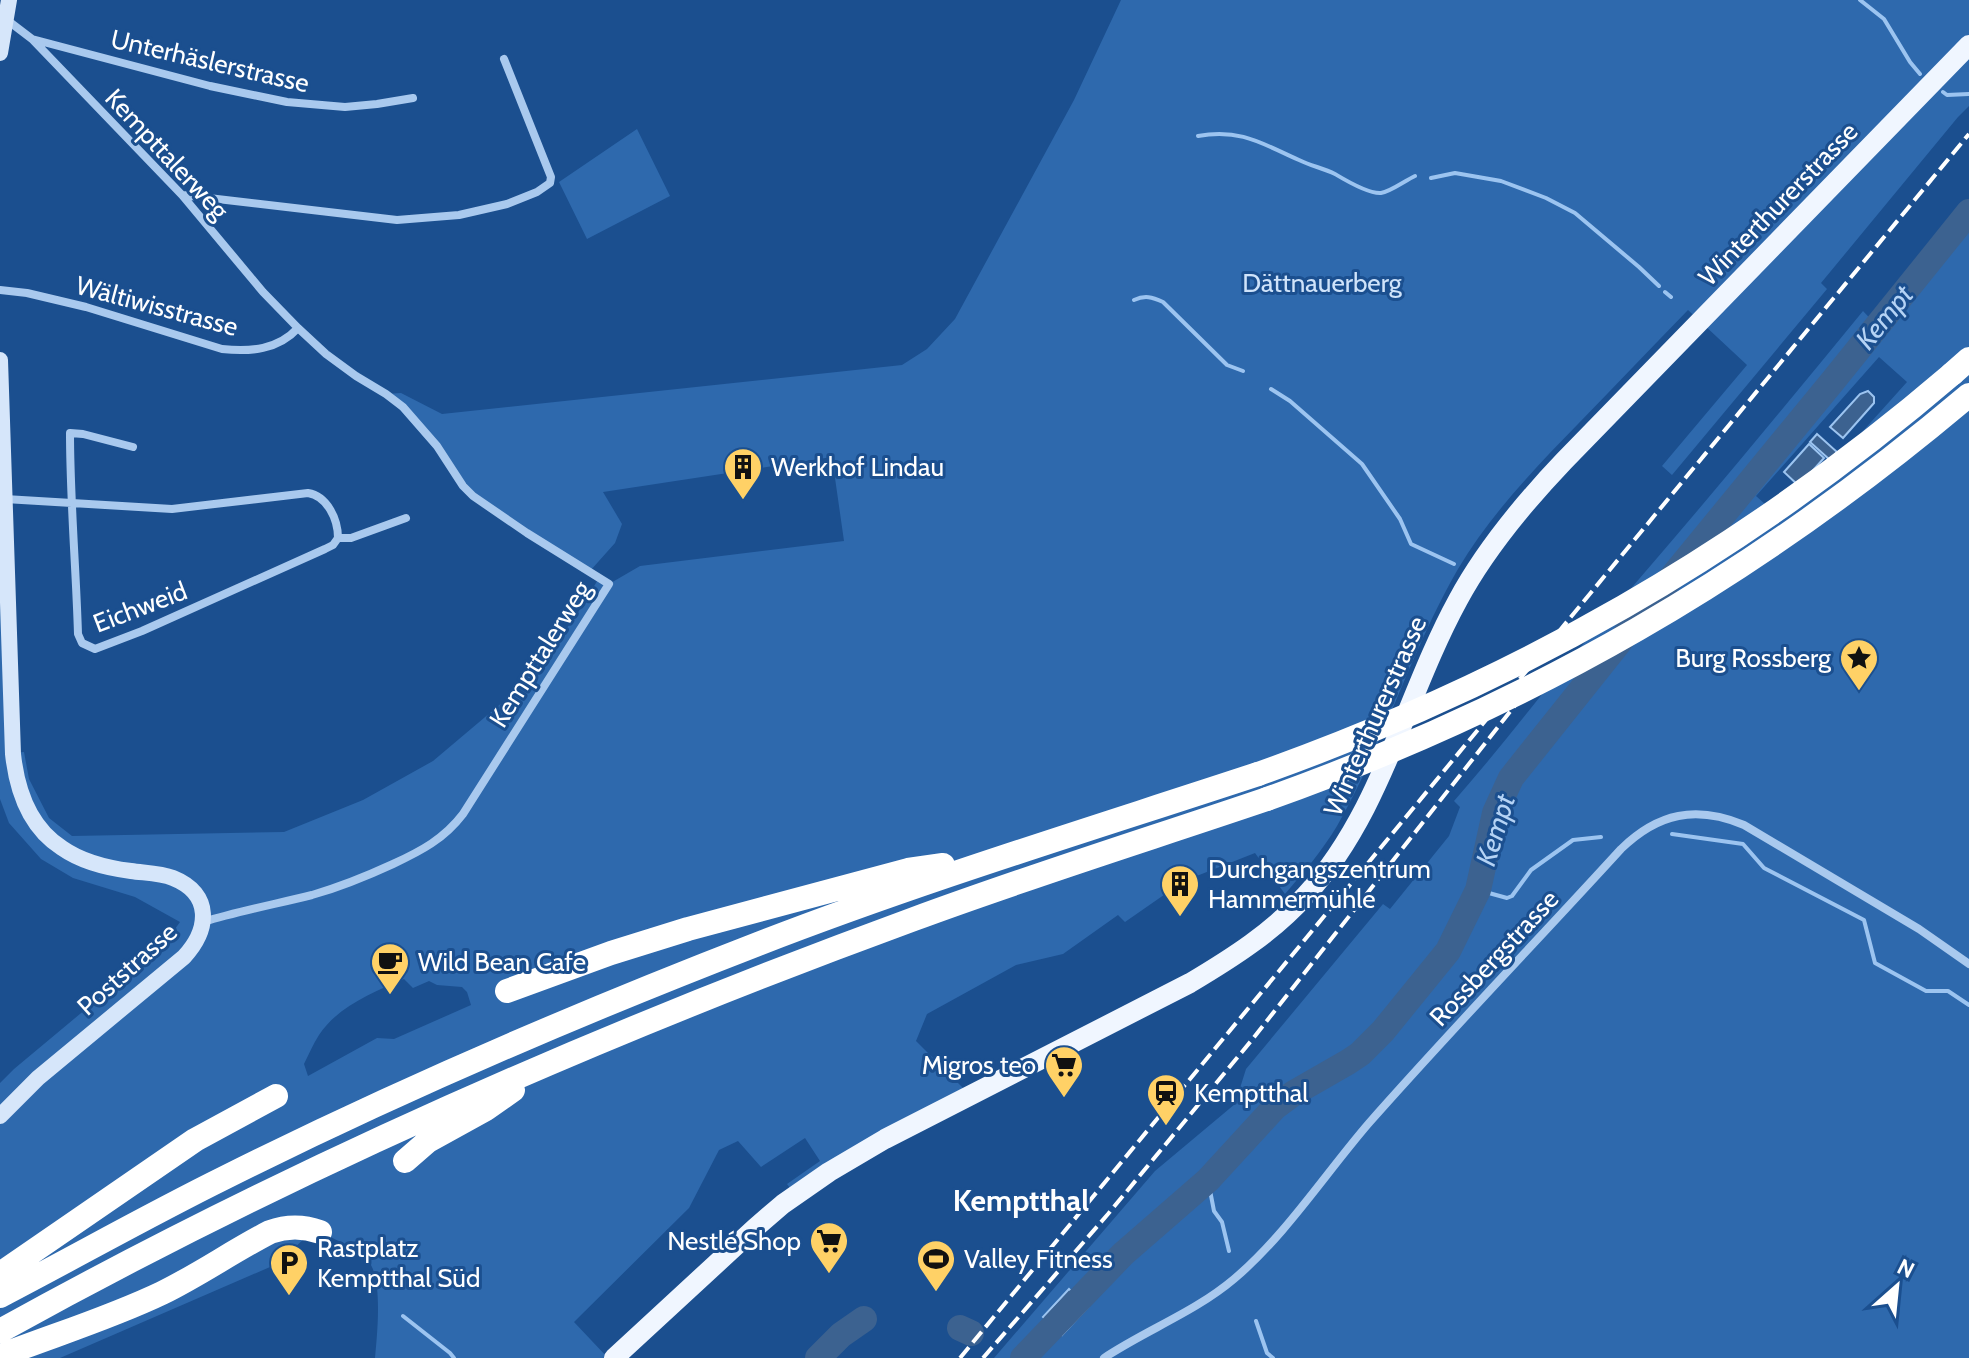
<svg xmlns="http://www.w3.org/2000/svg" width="1969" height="1358" font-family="Cabin,sans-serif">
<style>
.green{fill:#2e69ad;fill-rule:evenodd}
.water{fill:#3c6290;stroke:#9cc4f0;stroke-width:2}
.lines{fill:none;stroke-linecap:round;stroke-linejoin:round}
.stream{stroke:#9cc4f0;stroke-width:4}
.river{stroke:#3c6290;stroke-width:26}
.street{stroke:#a9c9ee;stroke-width:8}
.secondary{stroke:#d6e6fa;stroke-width:16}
.primary{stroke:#f0f6ff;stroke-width:20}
.highway{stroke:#fff;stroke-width:24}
.rail{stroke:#fff;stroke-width:4;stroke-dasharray:14 6;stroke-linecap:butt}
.highway-bridge{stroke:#fff;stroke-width:24}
.labels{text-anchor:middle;stroke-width:6;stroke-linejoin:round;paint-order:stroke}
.street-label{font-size:26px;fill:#fff;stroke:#1b4f8f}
.park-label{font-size:26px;fill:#cfe3fa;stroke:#1b4f8f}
.poi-label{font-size:26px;fill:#fff;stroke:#1b4f8f;text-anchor:start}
.water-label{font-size:28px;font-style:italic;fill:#b5d3f5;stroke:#1b4f8f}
.quarter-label{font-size:30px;font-weight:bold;fill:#fff;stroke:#1b4f8f}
</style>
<rect width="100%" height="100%" fill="#1b4f8f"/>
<path class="green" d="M1121 0H1969V106L1958 117 1821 283 1827 289 1672 475 1662 466 1747 365 1688 310C1651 348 1615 386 1578 424 1535 468 1490 515 1458 569 1410 652 1384 744 1337 826 1322 851 1304 872 1285 894L1255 853 1184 881 1125 922 1118 915 1063 954 1016 965 927 1014 916 1041 970 1095 795 1195 787 1184 820 1161 805 1138 761 1167 738 1141 719 1150 689 1208 574 1322 608 1358H375C377 1336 383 1280 369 1262 359 1248 335 1240 320 1232L307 1236 277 1264 60 1358H0V1083L14 1069 165 943 180 922 135 897 73 878 41 859 9 823 0 799V357L14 753 24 752 29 779 49 818 72 836 284 832 363 800 433 761 516 691 574 619 599 578 609 584 640 566 844 541 832 457 603 492 622 524 615 543 590 571 473 496 454 471 386 394 401 393 442 414 902 365 927 349 955 319 1074 100ZM404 979 413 988 429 981 437 985 462 987 467 992 471 1005 394 1039 377 1038 308 1076 304 1064C309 1054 313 1044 319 1035 338 1006 374 992 404 979Z
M637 129 670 196 587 239 559 182Z
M1969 215V1358H994L1155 1171 1235 1104 1246 1069 1383 904 1390 909 1449 836 1460 807 1454 801C1505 743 1551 681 1601 623 1691 520 1777 416 1863 311L1884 333ZM1879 357 1907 382 1783 520 1756 496Z"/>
<path class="water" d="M1868 391 1874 397V403L1843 438 1830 427 1860 394Z
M1817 434 1837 452 1830 460 1810 442Z
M1809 444 1824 458 1799 486 1784 472Z
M1069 1289 1088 1307 1062 1335 1043 1317Z"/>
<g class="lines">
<path class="stream" d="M1860 0 1884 19 1910 62 1920 74
M1943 92 1947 95 1969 94
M1198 136C1240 128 1263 144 1299 160 1311 166 1323 168 1335 174 1345 180 1368 194 1381 193 1390 192 1406 180 1415 176
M1431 178 1455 173 1501 181 1546 198 1575 213 1639 267 1659 286
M1665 292 1671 297
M1134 300C1145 295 1152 297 1163 302L1227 365 1243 371
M1271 389 1290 401 1362 464 1400 519 1411 544 1454 564
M1672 834 1743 844 1764 868 1864 920 1875 963 1926 991H1948L1969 1005
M1478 890 1507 898 1512 896 1531 870 1573 840 1601 837
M1208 1180 1214 1211 1222 1222 1229 1251
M403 1316 450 1353 454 1358
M1256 1321 1267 1353 1273 1358"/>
<path class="river" d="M960 1328 971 1333
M818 1358 841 1335 864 1319
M1023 1358 1123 1254 1208 1180 1275 1107 1294 1093 1348 1062 1360 1054 1383 1031 1448 951 1478 890 1495 813 1511 778 1653 600 1832 382 1969 212"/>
<path class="street" d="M5 21 11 23 32 39 210 86 287 102 345 107 377 104 413 98
M32 39 182 195 263 292 298 328 326 354 356 376 386 394 403 407 437 446 463 486 473 496 527 533 609 584 463 814C444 839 421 851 393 864 367 876 340 887 312 895 276 904 239 911 203 922
M183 195 397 220 459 215 507 204 537 192 550 183 551 177 504 59
M0 290 27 293 86 307 222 349C250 352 278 350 298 328
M133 447 83 434 70 433C70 500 76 567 78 634L82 643 95 649 142 631 325 549 333 545 338 538H351L406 518
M5 499 172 509 308 493C327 496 338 519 338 538
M1104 1358C1146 1330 1195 1312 1234 1279 1285 1236 1325 1174 1369 1123 1451 1030 1537 941 1621 849 1658 813 1696 805 1744 825L1919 929 1969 964"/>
<path class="secondary" d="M0 53 9 0
M0 360 13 754C17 791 29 827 62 848 82 862 107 868 131 871 145 873 160 873 173 878 213 894 209 930 184 957L38 1078 0 1116"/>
<path class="primary" d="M614 1358 755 1228 783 1204 829 1172 885 1139 1190 983C1232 958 1273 932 1306 895 1382 812 1405 697 1458 600 1486 548 1524 503 1564 461L1969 45"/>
<path class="highway" d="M1952 374 1969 359
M507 991 611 953 688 929 908 870 943 865
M405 1161 428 1141 486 1109 513 1090
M0 1274 195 1140 276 1096
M0 1296C75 1257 149 1215 224 1178 398 1091 577 1014 758 944 923 880 1091 829 1258 774
M0 1331C292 1169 600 1034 914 919 1030 876 1149 839 1267 799
M0 1356C54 1335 110 1318 162 1293 199 1275 233 1251 270 1232 287 1226 303 1226 320 1232"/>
<path class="rail" d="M960 1358 1969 134
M983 1358 1108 1214 1251 1041 1531 685"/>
<path class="highway-bridge" d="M1258 774C1517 682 1743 553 1952 374
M1267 799C1531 705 1755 576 1969 395"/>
</g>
<defs>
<symbol id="building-pin" viewBox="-11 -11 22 30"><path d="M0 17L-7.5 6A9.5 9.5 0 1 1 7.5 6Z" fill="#ffd166" stroke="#1b4f8f"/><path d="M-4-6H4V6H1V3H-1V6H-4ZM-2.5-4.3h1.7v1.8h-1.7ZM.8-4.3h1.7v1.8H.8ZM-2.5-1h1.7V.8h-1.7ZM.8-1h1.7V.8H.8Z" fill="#111"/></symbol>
<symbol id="sight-pin" viewBox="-11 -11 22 30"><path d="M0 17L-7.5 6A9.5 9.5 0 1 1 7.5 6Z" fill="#ffd166" stroke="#1b4f8f"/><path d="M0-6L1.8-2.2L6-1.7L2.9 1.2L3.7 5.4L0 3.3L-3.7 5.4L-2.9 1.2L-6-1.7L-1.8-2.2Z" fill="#111"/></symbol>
<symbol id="cafe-pin" viewBox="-11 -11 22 30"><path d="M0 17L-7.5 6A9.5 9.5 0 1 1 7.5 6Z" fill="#ffd166" stroke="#1b4f8f"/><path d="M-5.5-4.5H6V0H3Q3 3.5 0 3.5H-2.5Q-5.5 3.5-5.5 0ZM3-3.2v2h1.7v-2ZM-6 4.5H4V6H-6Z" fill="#111"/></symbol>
<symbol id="supermarket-pin" viewBox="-11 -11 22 30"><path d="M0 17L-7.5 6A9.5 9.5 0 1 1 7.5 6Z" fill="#ffd166" stroke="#1b4f8f"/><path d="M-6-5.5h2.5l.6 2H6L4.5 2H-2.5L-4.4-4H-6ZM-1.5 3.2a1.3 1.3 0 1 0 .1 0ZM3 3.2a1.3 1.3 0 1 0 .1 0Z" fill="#111"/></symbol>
<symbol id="station-pin" viewBox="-11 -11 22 30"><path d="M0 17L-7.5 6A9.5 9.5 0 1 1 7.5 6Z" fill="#ffd166" stroke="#1b4f8f"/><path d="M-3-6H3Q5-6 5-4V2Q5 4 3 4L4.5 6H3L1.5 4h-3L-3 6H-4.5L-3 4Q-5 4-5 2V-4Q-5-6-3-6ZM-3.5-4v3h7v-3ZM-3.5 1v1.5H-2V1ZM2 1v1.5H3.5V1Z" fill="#111"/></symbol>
<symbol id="stadium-pin" viewBox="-11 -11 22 30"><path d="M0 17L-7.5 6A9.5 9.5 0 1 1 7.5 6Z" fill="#ffd166" stroke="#1b4f8f"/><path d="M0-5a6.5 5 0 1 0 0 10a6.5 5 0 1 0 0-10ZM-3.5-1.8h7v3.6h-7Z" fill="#111"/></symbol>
<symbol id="parking-pin" viewBox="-11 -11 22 30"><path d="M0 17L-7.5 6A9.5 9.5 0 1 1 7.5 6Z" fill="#ffd166" stroke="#1b4f8f"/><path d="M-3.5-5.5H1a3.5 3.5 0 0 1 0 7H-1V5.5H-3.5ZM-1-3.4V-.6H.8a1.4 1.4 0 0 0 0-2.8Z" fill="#111"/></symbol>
</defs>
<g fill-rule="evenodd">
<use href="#building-pin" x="721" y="445" width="44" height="60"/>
<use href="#sight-pin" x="1837" y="636" width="44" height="60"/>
<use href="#building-pin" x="1158" y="862" width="44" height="60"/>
<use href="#cafe-pin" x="368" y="940" width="44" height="60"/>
<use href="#supermarket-pin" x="1042" y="1043" width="44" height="60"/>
<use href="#station-pin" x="1144" y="1071" width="44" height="60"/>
<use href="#supermarket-pin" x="807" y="1219" width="44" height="60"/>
<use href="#stadium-pin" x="914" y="1237" width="44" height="60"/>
<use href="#parking-pin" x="267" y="1241" width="44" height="60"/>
</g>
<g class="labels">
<g class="street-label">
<text transform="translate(210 61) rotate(13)" y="9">Unterhäslerstrasse</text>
<text transform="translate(167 154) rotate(47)" y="9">Kempttalerweg</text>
<text transform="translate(1778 204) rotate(-46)" y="9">Winterthurerstrasse</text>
<text transform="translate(157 306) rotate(15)" y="9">Wältiwisstrasse</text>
<text transform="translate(140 607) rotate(-21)" y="9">Eichweid</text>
<text transform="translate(540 654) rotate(-58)" y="9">Kempttalerweg</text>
<text transform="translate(1375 716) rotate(-66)" y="9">Winterthurerstrasse</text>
<text transform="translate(1494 958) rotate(-47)" y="9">Rossbergstrasse</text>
<text transform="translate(127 969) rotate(-42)" y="9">Poststrasse</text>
</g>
<g class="park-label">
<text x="1322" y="292">Dättnauerberg</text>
</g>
<g class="poi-label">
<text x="771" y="476">Werkhof Lindau</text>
<text x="1831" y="667" text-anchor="end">Burg Rossberg</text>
<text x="1208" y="878">Durchgangszentrum<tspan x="1208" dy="30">Hammermühle</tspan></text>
<text x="418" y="971">Wild Bean Cafe</text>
<text x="1036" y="1074" text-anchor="end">Migros teo</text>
<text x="1194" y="1102">Kemptthal</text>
<text x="801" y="1250" text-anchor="end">Nestlé Shop</text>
<text x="317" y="1257">Rastplatz<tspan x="317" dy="30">Kemptthal Süd</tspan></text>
<text x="964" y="1268">Valley Fitness</text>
</g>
<g class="water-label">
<text transform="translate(1884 317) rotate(-51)" y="10">Kempt</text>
<text transform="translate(1495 830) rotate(-73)" y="10">Kempt</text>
</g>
<g class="quarter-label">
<text x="1021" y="1211">Kemptthal</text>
</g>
</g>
<g transform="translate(1897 1286) rotate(27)" stroke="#1b4f8f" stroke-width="6" paint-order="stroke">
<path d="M0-6L14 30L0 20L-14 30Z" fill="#ffffff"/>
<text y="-12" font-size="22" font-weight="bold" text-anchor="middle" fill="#ffffff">N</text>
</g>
</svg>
